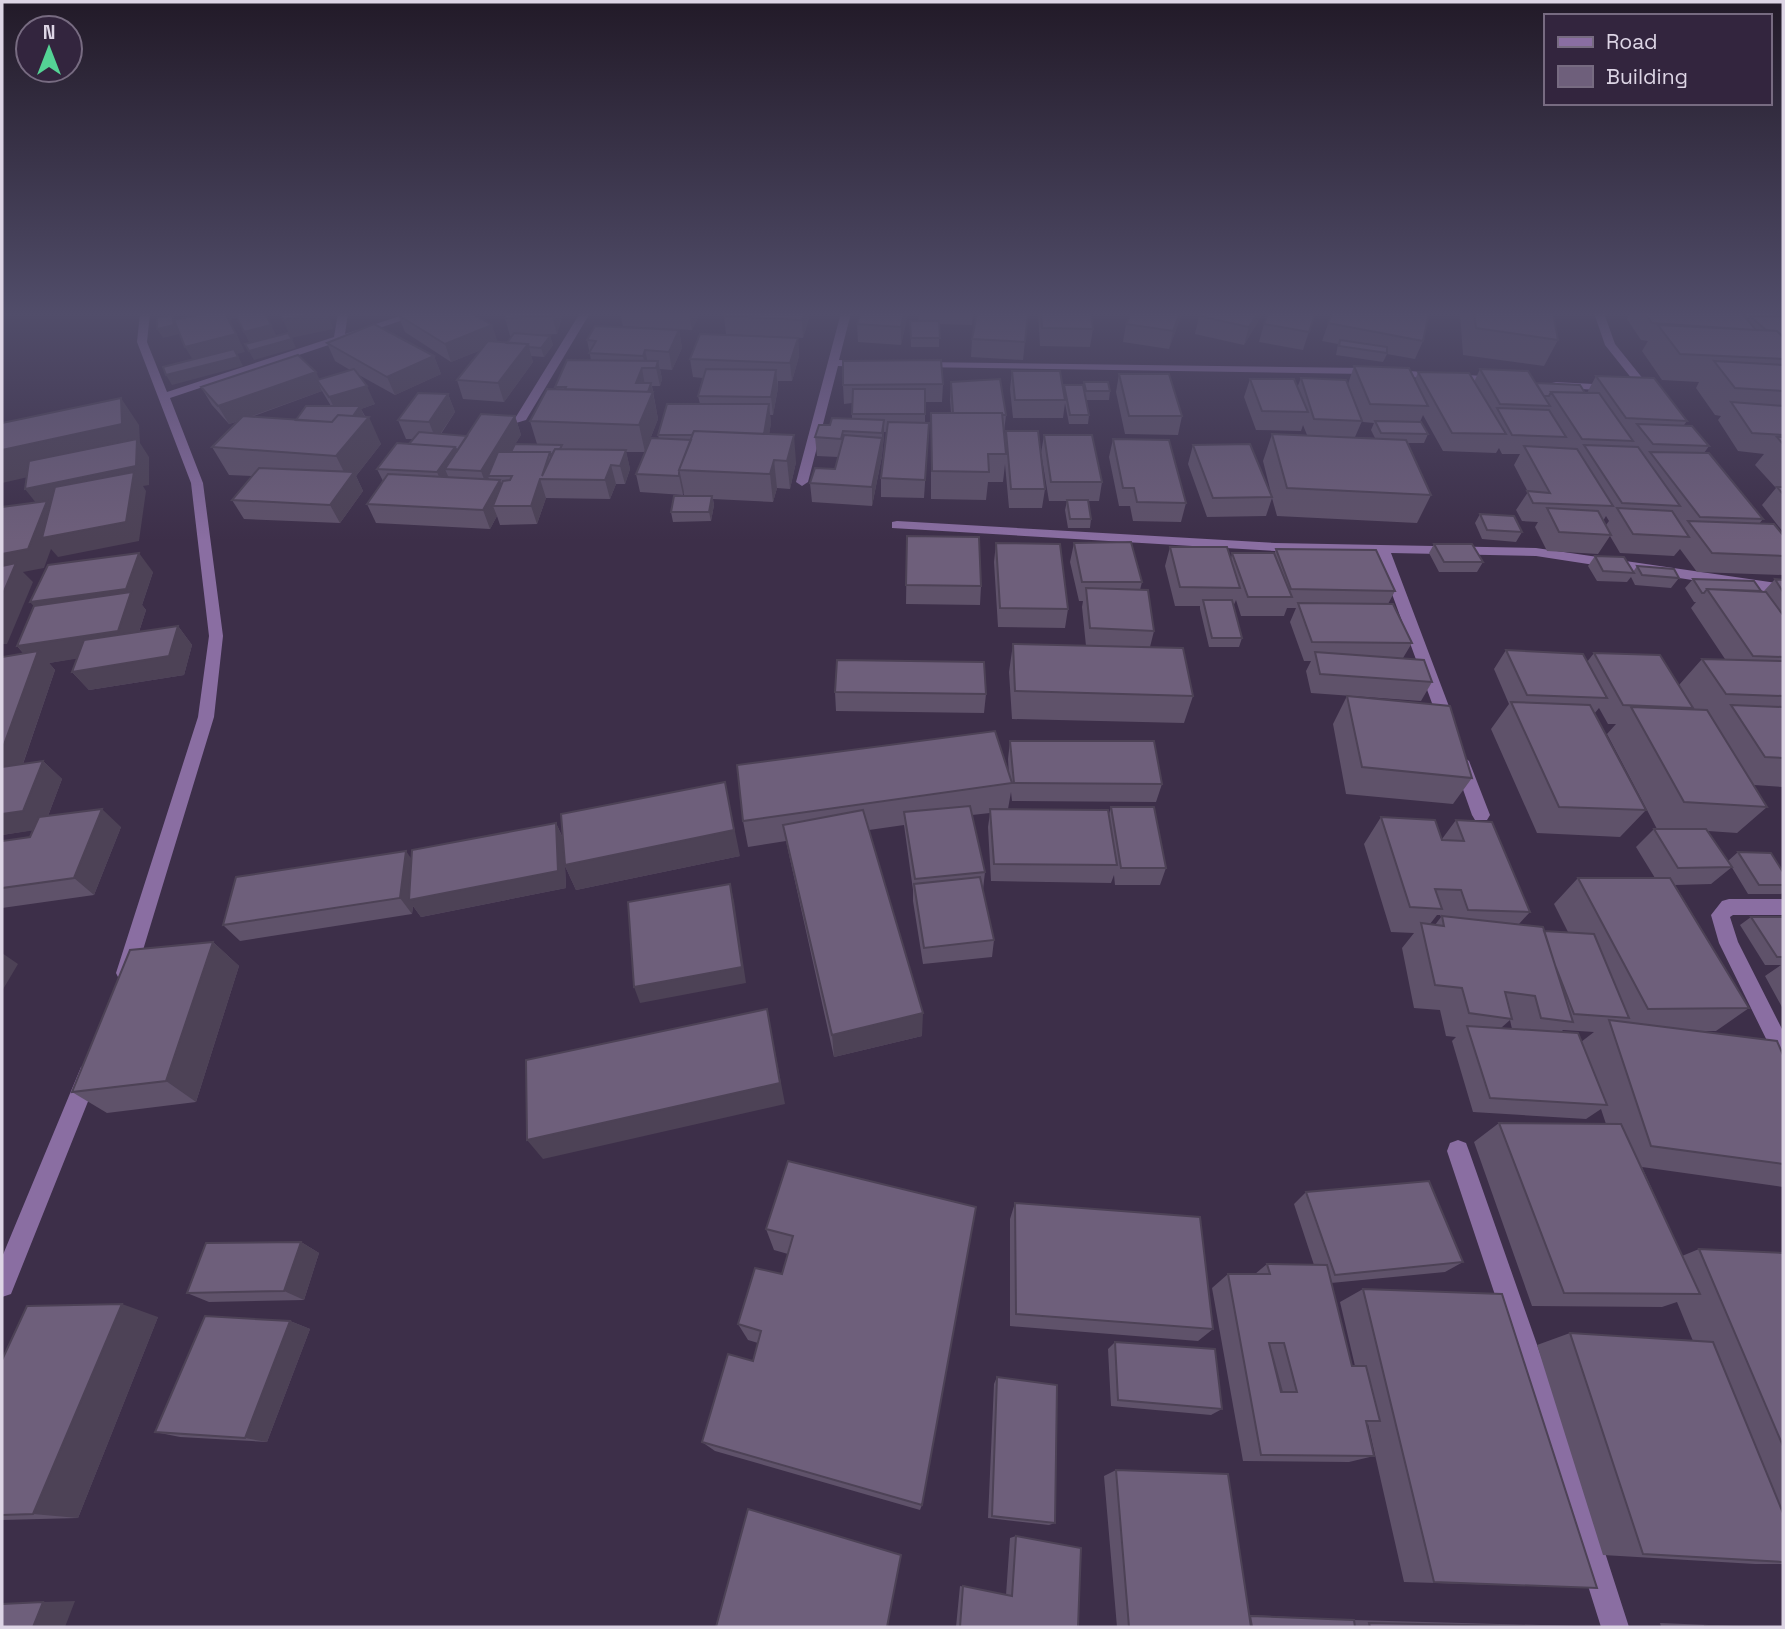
<svg xmlns="http://www.w3.org/2000/svg" width="1785" height="1629" font-family="'Space Grotesk',sans-serif">
<style>
.lines{fill:none;stroke-linecap:round;stroke-linejoin:round}
.minor{fill:#8a6ea2;fill-rule:evenodd}
.wall{fill:#5f526a;fill-rule:evenodd}
.shaded-wall{fill:#4d4256}
.building{fill:#6e5f7b;stroke:#4d4256;stroke-width:2;fill-rule:evenodd}
</style>
<rect width="100%" height="100%" fill="#3d2f49"/>
<g class="lines">
<path class="minor" d="M140 313H150L147 342 167 392 334 337 338 313H348L345 334 409 313H424L170 398 203 483 223 636 214 717 136 973 133 979 126 982 119 979 116 973 198 717 209 636 191 483 137 342Z
M580 313H590L526 420 516 423 514 420Z
M841 313H851L839 360 868 361 874 364 868 367 838 366 808 482 802 486 796 482Z
M1594 313H1604L1615 344 1656 395V399H1648L1605 345Z
M920 362 1365 368 1497 377 1503 380 1497 383 1365 374 916 367V363Z
M1556 382 1612 385 1618 388 1612 391 1552 387V383Z
M897 521 1275 543 1536 548 1783 584V594L1536 556 1391 553 1456 725 1448 731 1440 725 1377 553 1275 551 892 528V522Z
M1461 755 1469 761 1490 815 1487 820H1475L1472 815 1453 761Z
M1729 899H1783V915H1733L1730 917 1738 942 1783 1031V1062L1776 1059 1719 943 1711 915 1722 901Z
M88 1064 95 1067 99 1074 11 1294 2 1297V1257L81 1067Z
M1458 1140 1466 1143 1469 1151 1547 1373 1629 1627H1601L1521 1373 1447 1151 1450 1143Z"/>
</g>
<path class="wall" d="M563 313 557 334 539 335 550 336 553 345 544 357 531 356 533 362 504 402 463 399 457 380 481 350 451 362 405 332 398 315 497 342 507 343 512 336H510L505 318Z
M620 313H700L692 330 623 326Z
M908 313 901 345 858 342 857 324Z
M919 313H973L972 325 939 324V347H911L910 321H918Z
M1028 313 1023 360 971 357 972 339Z
M1038 313H1091L1093 329 1090 347 1040 346Z
M1182 313 1169 349 1123 342 1126 324Z
M1263 313 1244 345 1195 334 1199 316Z
M1315 313 1303 350 1259 342 1264 324Z
M1332 313 1423 341 1415 359 1387 354 1383 362 1336 355 1338 344 1322 341Z
M1460 313H1553L1558 340 1544 366 1463 355Z
M1630 313H1775L1779 316H1783V532L1762 505 1776 488 1755 465 1764 454 1738 451 1718 420 1721 416 1715 415 1696 388 1699 382 1662 380 1642 351 1648 341 1641 340 1627 319Z
M724 316 809 318 803 338 726 334Z
M679 330 682 348 672 370 660 369 662 379 660 386H652L658 419 647 447 659 439 658 435 700 404 698 396 703 378 693 377 690 359 798 338 799 356 792 381H778V388L773 415H770L771 423 769 434 796 462 790 489 777 488 773 502 713 499 714 505 711 521 673 522 671 512 684 496V492L683 495 640 492 636 474 645 452H626L630 469 625 484H616L610 499 546 498 537 524 500 525 497 516 490 529 376 523 367 504 383 481 377 469 409 444 413 439H406L398 420 448 394 455 412 441 434 467 436 515 416 521 435 515 444H537L530 421 556 389 555 387 591 360 587 340Z
M327 343 434 356 441 374 395 395 359 375 375 404 361 409 381 444 356 476 363 491 340 523 244 519 232 500 252 476 229 475 212 447 239 421 229 424 212 405 201 387 320 379 350 370 335 361ZM322 391 331 406 296 420 251 417Z
M1354 366 1415 380 1418 372 1474 382 1480 369 1536 383 1585 393H1587L1596 376 1687 421 1684 425 1709 446 1704 453 1763 519 1759 524 1783 535V575L1697 572 1680 549 1674 556 1620 553 1610 536 1598 554 1547 551 1535 527 1538 522 1522 521 1516 510 1528 492 1514 465 1520 454H1502L1499 448 1496 453 1443 451 1423 415 1420 422 1428 434 1424 443H1408L1431 495 1417 523 1277 516 1272 498 1266 516 1207 517 1188 464 1193 445 1272 497 1263 461 1272 434 1307 435 1303 425 1301 431 1256 430 1244 397 1250 379 1297 388 1301 378 1362 421 1355 437 1375 438 1371 430 1374 423 1363 422 1348 384ZM1606 516 1609 521 1606 525 1603 521Z
M1012 371 1063 390 1064 385 1083 387 1084 382 1110 391 1109 400H1086L1089 415 1088 424H1069L1065 403 1063 418H1013L1010 389Z
M1119 374 1182 416 1178 435 1125 434 1116 392Z
M951 382 1006 415 1004 432 1005 441 1006 431 1045 489 1042 508H1009L1005 464 1003 482H988L986 500 931 499V413H951L950 400Z
M943 384 942 402H925V423H929L924 498 881 497V478L887 432H884L882 456 872 506 812 502 810 483 835 469 838 457 817 456 815 437 830 425 852 419V403L844 404 843 385Z
M1044 435 1102 482 1099 501H1088L1091 519 1090 528H1068L1065 510 1067 501H1049L1041 453Z
M1113 439 1186 503 1181 522 1133 521 1130 506H1119L1109 457Z
M1480 514 1522 532 1516 542 1482 539 1475 523Z
M907 536 981 586 980 605 906 604Z
M996 543 1068 609 1065 628 998 627 994 562Z
M1074 543 1142 582 1140 590 1154 631 1150 647 1193 696 1184 723 1012 719 1009 672 1013 644 1086 646 1082 607 1083 601H1079L1070 562Z
M1434 544 1483 562 1477 572H1439L1429 553Z
M1170 547 1231 559 1232 553 1274 554 1276 549 1395 591 1388 604 1412 643 1403 658 1432 682 1421 701 1311 693 1306 671 1311 661H1304L1290 622 1296 608H1287L1284 616H1241L1236 600 1233 607 1242 638 1239 647H1209L1200 609V606H1175L1165 566Z
M1595 556 1633 572 1637 566 1679 578 1671 588 1635 585 1631 577 1627 582 1597 581 1588 566Z
M153 572 142 605 146 610 139 632 178 626 192 645 184 675 89 690 72 672 77 658 49 663 55 670 23 764 43 761 62 779 48 816 121 827 94 895 2 908V841L30 837 33 830 2 835 23 653 17 646Z
M1693 579 1764 591 1775 579 1783 580V787L1754 785 1767 807 1737 833 1708 831 1732 867 1711 884 1675 885 1749 1008 1716 1031H1696L1783 1055V1187L1642 1167 1682 1256 1699 1249 1783 1253V1564H1755L1603 1555 1537 1345 1570 1333 1693 1341 1677 1302 1662 1307 1532 1306 1474 1142 1499 1123 1606 1124 1601 1109 1586 1119 1473 1112 1452 1041 1456 1037 1446 1036 1440 1010 1414 1008 1402 948 1414 933 1391 932 1364 844 1381 817 1442 839 1456 820 1530 912 1518 925 1544 931 1568 932 1554 904 1578 878H1655L1636 847 1654 829H1667H1657L1607 734 1616 724H1608L1599 708 1594 714 1646 810 1620 837 1537 833 1491 729 1509 704 1494 669 1506 650 1587 662 1594 653 1679 685 1702 659H1725L1691 608 1696 602H1694L1685 588ZM1437 915H1440L1441 917 1435 925 1430 924ZM1510 1020 1512 1029 1501 1028ZM1563 1030 1594 1032 1581 1042 1561 1032Z
M835 692 986 694 984 713 836 711Z
M1347 696 1472 778 1453 804 1346 794 1333 724Z
M1010 741 1162 784 1156 802 1012 801 1011 792 1008 809 1109 814 1111 807 1166 868 1160 885H1115L1114 875 1111 883 991 881 988 827 990 813 972 815 985 872 983 890 994 940 992 957 923 964 913 901V890L904 825 869 830 922 1036 834 1057 786 841 748 847 743 821 1009 775 1008 759Z
M556 823 563 838 740 856 576 890 565 866 566 888 421 917 413 906 412 914 240 941 223 925 411 859Z
M1738 852 1783 872V893L1781 894H1748L1728 861Z
M1751 917H1783V1009L1765 976 1781 965H1765L1740 925Z
M213 942 239 966 196 1102 107 1113 72 1092Z
M788 1161 922 1505 920 1510 715 1451 702 1442 753 1361 758 1343 748 1340 738 1324 782 1274 788 1254 774 1250 766 1229Z
M1306 1192 1463 1262 1445 1272 1331 1283 1352 1366H1355L1340 1302 1363 1289 1597 1588 1404 1582 1368 1424 1367 1425 1374 1456 1349 1462 1243 1461 1212 1288 1228 1274H1255L1267 1264 1314 1265 1294 1204Z
M1015 1203 1213 1329 1198 1341 1010 1326V1219Z
M301 1242 319 1253 304 1300 209 1302 187 1293Z
M158 1317 78 1518 2 1520V1360Z
M290 1321 310 1329 267 1442 180 1437 155 1432Z
M1115 1342 1222 1409 1211 1415 1111 1406 1108 1349Z
M997 1377 1055 1523 1049 1525 988 1518 994 1384Z
M1116 1470 1249 1615 1353 1620 1575 1626 1598 1627H1117L1104 1476Z
M1016 1536 1078 1627H956L960 1586 1006 1595 1010 1538Z
M1660 1623 1758 1627H1661Z"/>
<path class="shaded-wall" d="M185 313H262L230 320 245 352 237 354 243 366 172 385 166 375 196 365 185 347 194 329Z
M317 313H328L333 329 291 338 283 320Z
M361 313H397L363 317Z
M553 313H563L557 334 552 316Z
M689 313H700L692 330Z
M804 313H809V318L803 338 802 320Z
M904 313H908L901 345V327Z
M1180 313H1182L1169 349 1173 331Z
M1258 313H1263L1244 345 1249 327Z
M172 315 178 324 179 334 163 338 157 329Z
M271 325 280 343 292 339 296 348 254 360 249 351 253 350 244 332Z
M492 325 498 343 451 362 445 344Z
M679 330 682 348 672 370 669 352Z
M550 336 553 345 544 357 541 348Z
M798 338 799 356 792 381 790 363Z
M528 344 533 362 504 402 498 383Z
M645 350 649 368H645L643 356Z
M434 356 441 374 395 395 387 377Z
M658 361 662 379 660 386 656 368Z
M642 368 645 386 636 383Z
M776 370 778 388 773 415 771 397Z
M316 372 325 390 317 380 322 391 229 424 218 406Z
M651 383 658 419 645 452 639 425Z
M367 386 375 404 361 409 366 420 369 417 381 444 356 476 363 491 340 523 330 505 348 480 336 456 338 416 329 397Z
M448 394 455 412 436 440 429 422Z
M121 398 139 425 140 443 149 457V485L143 486 146 491 139 541 58 557 51 549 44 568 23 572 33 582 7 644H2V554L40 508 25 489 137 452 2 483V450Z
M769 404 771 423 766 454 764 435Z
M515 416 521 435 496 476H488L491 485 488 490 481 471Z
M884 420V439L882 452V433Z
M794 435 796 462 790 489 787 461Z
M882 438V456L872 506V487Z
M455 447 463 466 445 469 451 483 445 491 437 472Z
M626 450 630 469 625 484 620 466Z
M774 460 777 488 773 502 770 474Z
M611 465 616 484 610 499 605 480Z
M680 473 684 492 683 495 679 476Z
M540 479 546 498 537 524 531 506Z
M500 480 507 498 493 506 497 516 490 529 483 510Z
M712 496 714 505 711 521 709 512Z
M139 553 153 572 142 605 146 610 133 650 49 663 55 670 18 778 2 781V750L33 664 17 646 47 621 30 602Z
M178 626 192 645 184 675 89 690 72 672Z
M43 761 62 779 43 829 2 835V814Z
M725 782 740 856 576 890 565 866 566 888 421 917 413 906 412 914 400 898 406 851 418 868 556 823 564 841Z
M102 809 121 827 94 895 74 878Z
M730 884 734 901 746 983 640 1003 634 987Z
M213 942 239 966 196 1102 166 1081Z
M2 953 18 964 2 991Z
M767 1009 785 1104 543 1159 527 1140Z
M923 1013 922 1036 834 1057 832 1035Z
M301 1242 319 1253 304 1300 284 1291Z
M122 1304 158 1317 78 1518 33 1514Z
M290 1321 310 1329 267 1442 245 1438Z
M75 1601 65 1627H33L43 1602Z"/>
<path class="building" d="M207 313H225L236 334 185 347 174 320Z
M235 313H265L271 325 244 332Z
M280 313H317L283 320Z
M403 313H471L492 325 445 344 398 315Z
M506 313H553L552 316 505 318Z
M725 313H804L802 320 724 316Z
M861 313H904L901 327 857 324Z
M977 313H1028L1025 342 972 339Z
M1041 313H1091L1093 329 1042 328Z
M1131 313H1180L1173 331 1126 324Z
M1202 313H1258L1249 327 1199 316Z
M1268 313H1315L1309 332 1264 324Z
M1332 313H1429L1423 341 1328 323Z
M1474 313H1553L1558 340 1476 328Z
M1645 313H1742L1756 330 1652 323Z
M1742 313H1775L1779 316H1750L1748 319Z
M172 315 174 325 157 329V318Z
M1750 316H1783V337L1777 331 1766 330Z
M910 321H939L940 338H911Z
M374 324 434 356 387 377 327 343Z
M1658 325 1777 331 1783 337V359L1680 354Z
M595 326 679 330 669 352 645 350 643 356 589 353 596 341 587 340Z
M288 333 292 339 249 351 245 344Z
M514 333 550 336 541 348 529 347 528 344 507 343Z
M700 334 798 338 790 363 690 359Z
M1340 340 1387 347V353L1339 346Z
M488 341 528 344 498 383 457 380Z
M234 349 238 357 166 375 163 367Z
M298 355 316 372 218 406 201 387Z
M567 360 658 361 656 368H642L636 383H651L648 392 565 389 566 387H555Z
M941 360 943 384 843 385V361Z
M1714 361 1783 365V391L1735 388Z
M1354 366 1409 368 1428 406 1370 404Z
M354 369 367 386 329 397 317 380Z
M706 369 776 370 771 397 698 396Z
M1480 369 1528 371 1550 406 1500 404Z
M1012 371H1060L1065 400H1015Z
M1418 372 1469 373 1506 434 1452 433Z
M1119 374H1169L1182 416H1129Z
M1596 376 1654 378 1687 421 1626 418Z
M1301 378 1346 380 1362 421 1314 419Z
M1000 379 1006 415H1003L1002 413H953L951 382Z
M1250 379H1294L1308 412 1262 411Z
M1084 382H1108L1110 391H1086Z
M1536 383 1580 385 1585 393 1551 392 1549 396H1544Z
M1064 385H1083L1089 415H1070Z
M547 389 653 392 639 425 530 421Z
M853 389H925V414H852Z
M1551 392 1599 393 1633 441 1582 439Z
M418 393 448 394 429 422 398 420Z
M121 398 122 424 2 450V423Z
M1731 402 1783 406V435L1752 433Z
M667 404H769L764 434 694 431 692 435H658Z
M306 406H360L353 416 338 415 332 422 296 420Z
M1497 408 1549 410 1566 437 1512 435Z
M931 413H1002L1006 454H988L989 472 932 471Z
M481 414 515 416 481 471 445 469Z
M338 415 369 417 336 456 212 447 243 416 332 422Z
M832 418 884 420 882 433 843 431 841 439 815 437 819 425H830Z
M1375 421 1421 422 1428 434 1381 433Z
M888 422 929 423 925 480 881 478Z
M1637 424 1692 426 1709 446 1653 444Z
M694 431 794 435 787 461 774 460 770 474 679 470Z
M1006 431H1038L1045 489H1011Z
M419 432 467 436 457 451 455 447 409 444Z
M1272 434 1406 440 1431 495 1287 488Z
M844 435 882 438 872 487 810 483 815 468 835 469Z
M1044 435H1092L1102 482H1051Z
M1777 437H1783V444Z
M651 438 691 440 679 470V476L636 474Z
M137 439 136 466 25 489 29 461Z
M1113 439 1169 440 1186 503 1137 502 1134 488H1123Z
M397 443 455 447 437 472 377 469Z
M515 444 562 445 560 449H555L551 456 550 452H511Z
M1250 444 1272 497 1213 498 1193 445Z
M1584 445 1638 447 1680 506 1622 503Z
M1524 446 1577 449 1613 506 1533 503 1527 491 1550 493Z
M555 449 626 450 620 466 611 465 605 480 540 479 531 506H493L503 481 510 480 512 476H488L498 452H550L542 476Z
M1650 452 1709 453 1763 519 1700 517Z
M259 468 354 472 330 505 232 500Z
M134 472 126 522 42 538 55 487Z
M388 474 500 480 483 510 367 504Z
M1777 487H1783V494Z
M674 496H712L709 512H671Z
M1067 500H1088L1091 519H1070Z
M47 501 28 549 2 554V507Z
M1547 508 1598 511 1611 535 1559 532Z
M1617 508 1672 511 1689 537 1633 534Z
M1480 514 1514 516 1522 532 1487 530Z
M1688 521 1774 524 1783 535V556L1712 553Z
M907 536 979 537 981 586 906 585Z
M1131 542 1142 582H1082L1074 543Z
M996 543 1060 544 1068 609 1000 608Z
M1434 544H1472L1483 562H1444Z
M1170 547H1227L1240 588 1180 587Z
M1276 549 1376 550 1395 591 1291 589Z
M139 553 126 589 30 602 48 565Z
M1232 553H1274L1292 597H1248Z
M1595 556 1624 557 1634 573 1603 571Z
M16 563 2 596V566Z
M1637 566 1674 569 1679 578 1642 575Z
M1693 579 1754 581 1761 591 1707 589 1704 593H1702Z
M1775 579 1783 580V592Z
M1086 588 1148 590 1154 631 1090 628Z
M1707 589 1766 592 1783 615V657L1753 656Z
M131 592 118 631 17 646 34 606Z
M1203 600H1232L1242 638H1212Z
M1298 603 1393 604 1412 643 1312 642Z
M178 626 169 656 72 672 84 640Z
M1013 644 1183 648 1193 696 1015 691Z
M1506 650 1583 654 1607 698 1527 695Z
M38 651 2 750V657Z
M1315 652 1424 660 1432 682 1320 674Z
M1594 653 1660 655 1693 708 1623 705Z
M1702 659 1783 661V696L1726 694Z
M837 660 984 662 986 694 835 692Z
M1347 696 1450 706 1472 778 1362 767Z
M1511 702 1590 705 1646 810 1559 807Z
M1731 705 1783 707V758L1765 757Z
M1631 707 1707 710 1767 807 1684 802Z
M995 731 1012 783 743 821 737 765Z
M1010 741H1154L1162 784 1014 783Z
M43 761 23 811 2 814V767Z
M725 782 734 830 565 865 561 814Z
M970 806 985 872 915 879 904 812Z
M1111 807H1154L1166 868H1121Z
M102 809 74 878 2 888V841L30 837 39 817Z
M990 809 1108 810 1117 865 994 864Z
M863 810 923 1013 832 1035 783 825Z
M1381 817 1435 820 1442 840 1464 841 1456 820 1492 822 1530 912 1468 910 1461 890 1435 889 1442 909 1410 907Z
M556 823 558 871 409 900 412 850Z
M1654 829H1706L1732 867 1678 868Z
M406 851 400 898 223 925 236 877Z
M1738 852 1771 853 1783 872V885H1759Z
M980 877 994 940 924 948 914 884Z
M1578 878H1670L1749 1008 1648 1009Z
M730 884 742 967 634 987 628 902Z
M1442 916 1543 927 1573 1022 1541 1018 1535 996 1505 992 1512 1019 1469 1013 1462 988 1435 985 1421 923 1444 926Z
M1751 917H1783V957H1777Z
M1544 931 1594 934 1629 1018 1574 1014 1555 965Z
M213 942 166 1081 72 1092 130 950Z
M767 1009 780 1083 527 1140 526 1060Z
M1609 1020 1777 1041 1783 1055V1164L1651 1146Z
M1467 1026 1578 1033 1607 1105 1490 1098Z
M1499 1123 1621 1124 1700 1294 1564 1293Z
M788 1161 976 1207 922 1505 702 1442 728 1354 753 1361 761 1331 738 1324 755 1268 782 1274 793 1236 766 1229Z
M1429 1181 1463 1262 1335 1275 1306 1192Z
M1015 1203 1200 1217 1213 1329 1016 1314Z
M301 1242 284 1291 187 1293 206 1243Z
M1699 1249 1783 1253V1446Z
M1267 1264 1327 1265 1352 1366H1366L1380 1421H1366L1374 1456 1261 1455 1228 1274H1270ZM1269 1343H1284L1297 1392H1281Z
M1363 1289 1502 1294 1597 1588 1434 1582Z
M122 1304 33 1514 2 1515V1360L27 1306Z
M205 1316 290 1321 245 1438 155 1432Z
M1570 1333 1713 1342 1783 1513V1562L1643 1554Z
M1115 1342 1215 1349 1222 1409 1118 1400Z
M1271 1351 1282 1392H1281Z
M997 1377 1057 1385 1055 1523 992 1516Z
M1116 1470 1228 1474 1251 1627H1129Z
M748 1509 901 1555 887 1627H716Z
M1016 1536 1081 1548 1078 1627H960L963 1586 1012 1596Z
M43 1602 33 1627H2V1604Z
M1250 1616 1354 1620 1355 1627H1252Z
M1369 1623 1561 1627H1370Z
M1705 1626 1741 1627H1705Z"/>
<linearGradient id="sky" x2="0" y2="1"><stop stop-color="#221a28"/><stop offset="0.58" stop-color="#514d6a"/><stop offset="1" stop-color="#514d6a" stop-opacity="0"/></linearGradient>
<rect width="1785" height="541" fill="url(#sky)"/>
<rect width="1785" height="1629" fill="none" stroke="#ddd5e5" stroke-width="7"/>
<rect x="1544" y="14" width="228" height="91" fill="#33253e" stroke="#776b81" stroke-width="2"/>
<rect x="1558" y="37" width="35" height="10" fill="#8a6ea2" stroke="#776b81" stroke-width="2"/>
<text x="1606" y="49" font-size="21" fill="#ddd5e5">Road</text>
<rect x="1558" y="66" width="35" height="21" fill="#6e5f7b" stroke="#776b81" stroke-width="2"/>
<text x="1606" y="84" font-size="21" fill="#ddd5e5">Building</text>
<g transform="translate(49 49)"><circle r="33" fill="#33253e" stroke="#776b81" stroke-width="2"/>
<path d="M0-5L12 26L0 18L-12 26Z" fill="#54d395"/>
<text y="-10" font-size="19" font-weight="bold" text-anchor="middle" fill="#ddd5e5">N</text>
</g>
</svg>
